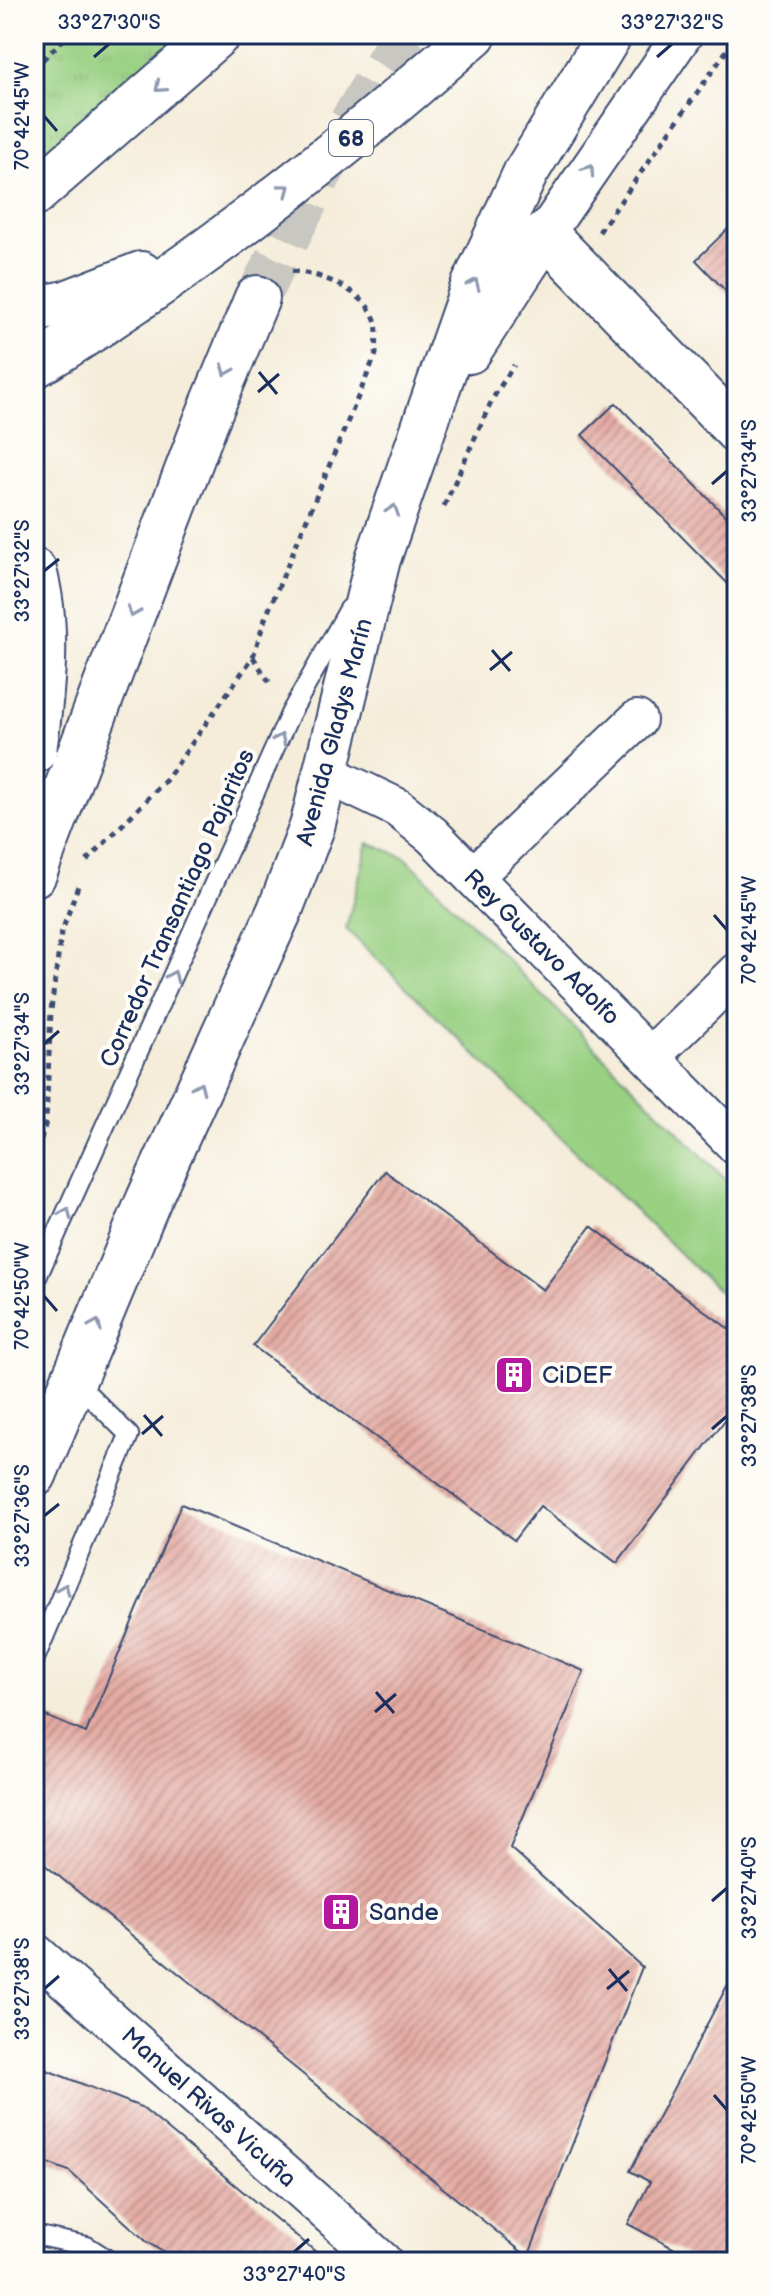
<svg xmlns="http://www.w3.org/2000/svg" width="771" height="2296" font-family="'Balsamiq Sans',sans-serif">
<style>
.grass{fill:#99d082;stroke:#5a8070;stroke-width:2}
.park{fill:url(#park-tufts);stroke:#5a8070;stroke-width:2}
.building{fill:url(#building-hatch)}
.lines{fill:none;stroke-linecap:round;stroke-linejoin:round}
.primary-tunnel{stroke:#c9c7c1;stroke-width:44;stroke-dasharray:44 22;stroke-linecap:butt}
.service-casing{stroke:#3c4c71;stroke-width:22}
.minor-casing{stroke:#3c4c71;stroke-width:42}
.tertiary-casing{stroke:#3c4c71;stroke-width:48}
.primary-casing{stroke:#3c4c71;stroke-width:48}
.motorway-casing{stroke:#3c4c71;stroke-width:48}
.path{stroke:#3c4c71;stroke-width:5;stroke-dasharray:6 6;stroke-linecap:butt}
.service{stroke:#fff;stroke-width:18}
.minor{stroke:#fff;stroke-width:38}
.tertiary{stroke:#fff;stroke-width:44}
.primary{stroke:#fff;stroke-width:44}
.motorway{stroke:#fff;stroke-width:44}
.oneway{stroke:#8d97ae}
.ticks{fill:none;stroke:#1b2f5e;stroke-width:3}
.labels{text-anchor:middle;stroke-width:8;stroke-linejoin:round;paint-order:stroke}
.shield{fill:#fdfcf7;stroke:#5f6c8c;stroke-width:2}
.shield-label{font-size:22px;font-weight:bold;fill:#1b2f5e}
.street-label{font-size:24px;fill:#1b2f5e;stroke:#fdfcf7}
.poi-label{font-size:24px;fill:#1b2f5e;stroke:#fdfcf7;text-anchor:start}
.neatline{fill:none;stroke:#1b2f5e;stroke-width:3}
.ticks-label{font-size:20px;text-anchor:middle;fill:#1b2f5e}
</style>
<defs>
<pattern id="park-tufts" width="24" height="20" patternUnits="userSpaceOnUse" patternTransform="scale(2)"><rect width="24" height="20" fill="#99d082"/><path d="M3 7l-1-3M5 7V3M7 7l1-3M15 17l-1-3M17 17v-4M19 17l1-3" fill="none" stroke="#83b373"/></pattern>
<pattern id="building-hatch" width="6" height="6" patternUnits="userSpaceOnUse" patternTransform="scale(2)"><rect width="6" height="6" fill="#e4aaa2"/><path d="M-1 1l2-2M0 6l6-6M5 7l2-2" fill="none" stroke="#b88b87"/></pattern>
</defs>
<rect width="100%" height="100%" fill="#fdfcf7"/>
<filter id="ink" filterUnits="userSpaceOnUse"><feTurbulence type="fractalNoise" baseFrequency=".0125" numOctaves="2"/><feDisplacementMap in="SourceGraphic" scale="16" xChannelSelector="R" yChannelSelector="G"/><feConvolveMatrix kernelMatrix="1 2 1 2 8 2 1 2 1" color-interpolation-filters="sRGB"/></filter>
<filter id="wash" filterUnits="userSpaceOnUse"><feTurbulence type="fractalNoise" baseFrequency=".006" numOctaves="4" result="noise"/><feDisplacementMap in="SourceGraphic" scale="32" xChannelSelector="R" yChannelSelector="G"/><feGaussianBlur stdDeviation="1.8" result="paint"/><feColorMatrix in="noise" values="0 0 0 0 0 0 0 0 0 0 0 0 0 0 0 0 0 1.4 0 .05"/><feComposite in="paint" operator="in"/></filter>
<g filter="url(#wash)">
<rect width="100%" height="100%" fill="#f5edda"/>
<path class="grass" d="M368 843 405 857 737 1191V1309L346 929Z"/>
<path class="park" d="M34 34H184L143 73 34 161Z"/>
<g id="blocks">
<path class="building" d="M737 220V303L696 260Z
M616 403 737 528V593L582 435Z
M385 1171 543 1290 591 1226 737 1335V1404L617 1563 540 1506 514 1540 253 1346Z
M181 1504 584 1671 510 1848 642 1967 528 2257 34 1856V1711L86 1733Z
M737 1967V2262H699L628 2224 650 2182 630 2171Z
M34 2065 141 2107 328 2262H179L147 2242 69 2171 34 2158Z"/>
</g>
</g>
<g filter="url(#ink)">
<use href="#blocks" fill-opacity="0" stroke="#3c4c71" stroke-width="2"/>
<g class="lines">
<path class="primary-tunnel" d="M257 298 319 176 404 34"/>
<defs>
<path id="service" d="M34 1284 290 714 349 609
M34 1661 129 1435 73 1379
M34 2235 87 2246 112 2262"/>
<path id="minor" d="M545 234 683 34
M327 774 398 808 432 835 737 1146
M473 877 637 720
M650 1057 737 972
M34 1952 383 2262"/>
<path id="tertiary" d="M545 234 737 431"/>
<path id="primary" d="M34 194 218 34
M34 310 66 303 141 274
M469 351 545 234
M34 366C188 273 339 153 474 34
M34 571C50 627 42 694 34 751
M34 874 206 421 257 298
M34 1475 149 1199 280 910 312 827 378 559 473 287 526 172 610 34"/>
<path id="motorway" d="M34 627 42 639"/>
</defs>
<use href="#service" class="service-casing"/>
<use href="#minor" class="minor-casing"/>
<use href="#tertiary" class="tertiary-casing"/>
<use href="#primary" class="primary-casing"/>
<use href="#motorway" class="motorway-casing"/>
<path class="path" d="M34 68 69 34
M599 232 737 36
M444 506 493 398 514 365
M253 657 272 686
M87 861 166 780 253 657 265 619 376 354C376 343 379 327 374 317 361 288 316 272 289 271
M34 1163 46 1122 51 1010 61 934 78 886"/>
<use href="#service" class="service"/>
<use href="#minor" class="minor"/>
<use href="#tertiary" class="tertiary"/>
<use href="#primary" class="primary"/>
<use href="#motorway" class="motorway"/>
</g>
<defs><path id="oneway-chevron" d="M-2-3.5L2.5 0L-2 3.5" fill="none" stroke-width="1.6" stroke-linecap="round" stroke-linejoin="round" transform="scale(2)"/></defs>
<g class="oneway">
<use href="#oneway-chevron" transform="translate(160 87) rotate(139)"/>
<use href="#oneway-chevron" transform="translate(589 170) rotate(-56)"/>
<use href="#oneway-chevron" transform="translate(285 189) rotate(-37)"/>
<use href="#oneway-chevron" transform="translate(474 284) rotate(-67)"/>
<use href="#oneway-chevron" transform="translate(227 370) rotate(113)"/>
<use href="#oneway-chevron" transform="translate(393 510) rotate(-72)"/>
<use href="#oneway-chevron" transform="translate(133 612) rotate(111)"/>
<use href="#oneway-chevron" transform="translate(280 739) rotate(-65)"/>
<use href="#oneway-chevron" transform="translate(173 976) rotate(-66)"/>
<use href="#oneway-chevron" transform="translate(199 1087) rotate(-66)"/>
<use href="#oneway-chevron" transform="translate(66 1213) rotate(-66)"/>
<use href="#oneway-chevron" transform="translate(96 1325) rotate(-67)"/>
<use href="#oneway-chevron" transform="translate(64 1589) rotate(-67)"/>
</g>
</g>
<path class="ticks" d="M94 57 109 44M657 57 672 44M44 116 57 131M259 372 277 394M258 392 279 374M712 484 727 471M44 571 59 559M492 650 510 671M490 670 512 652M714 915 727 930M44 1044 59 1031M44 1296 57 1311M144 1415 162 1436M712 1429 727 1416M142 1434 163 1416M44 1516 59 1504M376 1692 394 1713M375 1712 396 1694M712 1901 727 1888M609 1969 627 1991M44 1989 59 1976M607 1989 629 1971M714 2095 727 2110M294 2252 309 2239"/>
<defs>
<symbol id="building-square" viewBox="-11 -11 22 22"><rect x="-9" y="-9" width="18" height="18" rx="4" fill="#b5179e" stroke="#fdfcf7"/><path d="M-4-6H4V6H1V3H-1V6H-4ZM-2.5-4.3h1.7v1.8h-1.7ZM.8-4.3h1.7v1.8H.8ZM-2.5-1h1.7V.8h-1.7ZM.8-1h1.7V.8H.8Z" fill="#fff"/></symbol>
</defs>
<g fill-rule="evenodd">
<use href="#building-square" x="492" y="1353" width="44" height="44"/>
<use href="#building-square" x="319" y="1890" width="44" height="44"/>
</g>
<g class="labels">
<rect class="shield" x="329" y="120" width="44" height="36" rx="6"/>
<g class="shield-label">
<text x="351" y="146">68</text>
</g>
<g class="street-label">
<text transform="translate(334 732) rotate(-75)" y="8">Avenida Gladys Marín</text>
<text transform="translate(177 908) rotate(-66)" y="8">Corredor Transantiago Pajaritos</text>
<text transform="translate(542 947) rotate(45)" y="8">Rey Gustavo Adolfo</text>
<text transform="translate(209 2107) rotate(42)" y="8">Manuel Rivas Vicuña</text>
</g>
<g class="poi-label">
<text x="542" y="1383">CiDEF</text>
<text x="369" y="1920">Sande</text>
</g>
</g>
<rect width="771" height="2296" fill="none" stroke="#fdfcf7" stroke-width="88"/>
<rect x="44" y="44" width="683" height="2208" class="neatline"/>
<g class="ticks-label">
<text x="109" y="29">33°27'30"S</text>
<text x="672" y="29">33°27'32"S</text>
<text transform="translate(22 116) rotate(-90)" y="7">70°42'45"W</text>
<text transform="translate(749 471) rotate(-90)" y="7">33°27'34"S</text>
<text transform="translate(22 571) rotate(-90)" y="7">33°27'32"S</text>
<text transform="translate(749 930) rotate(-90)" y="7">70°42'45"W</text>
<text transform="translate(22 1044) rotate(-90)" y="7">33°27'34"S</text>
<text transform="translate(22 1296) rotate(-90)" y="7">70°42'50"W</text>
<text transform="translate(749 1416) rotate(-90)" y="7">33°27'38"S</text>
<text transform="translate(22 1516) rotate(-90)" y="7">33°27'36"S</text>
<text transform="translate(749 1888) rotate(-90)" y="7">33°27'40"S</text>
<text transform="translate(22 1989) rotate(-90)" y="7">33°27'38"S</text>
<text transform="translate(749 2110) rotate(-90)" y="7">70°42'50"W</text>
<text x="294" y="2281">33°27'40"S</text>
</g>
</svg>
